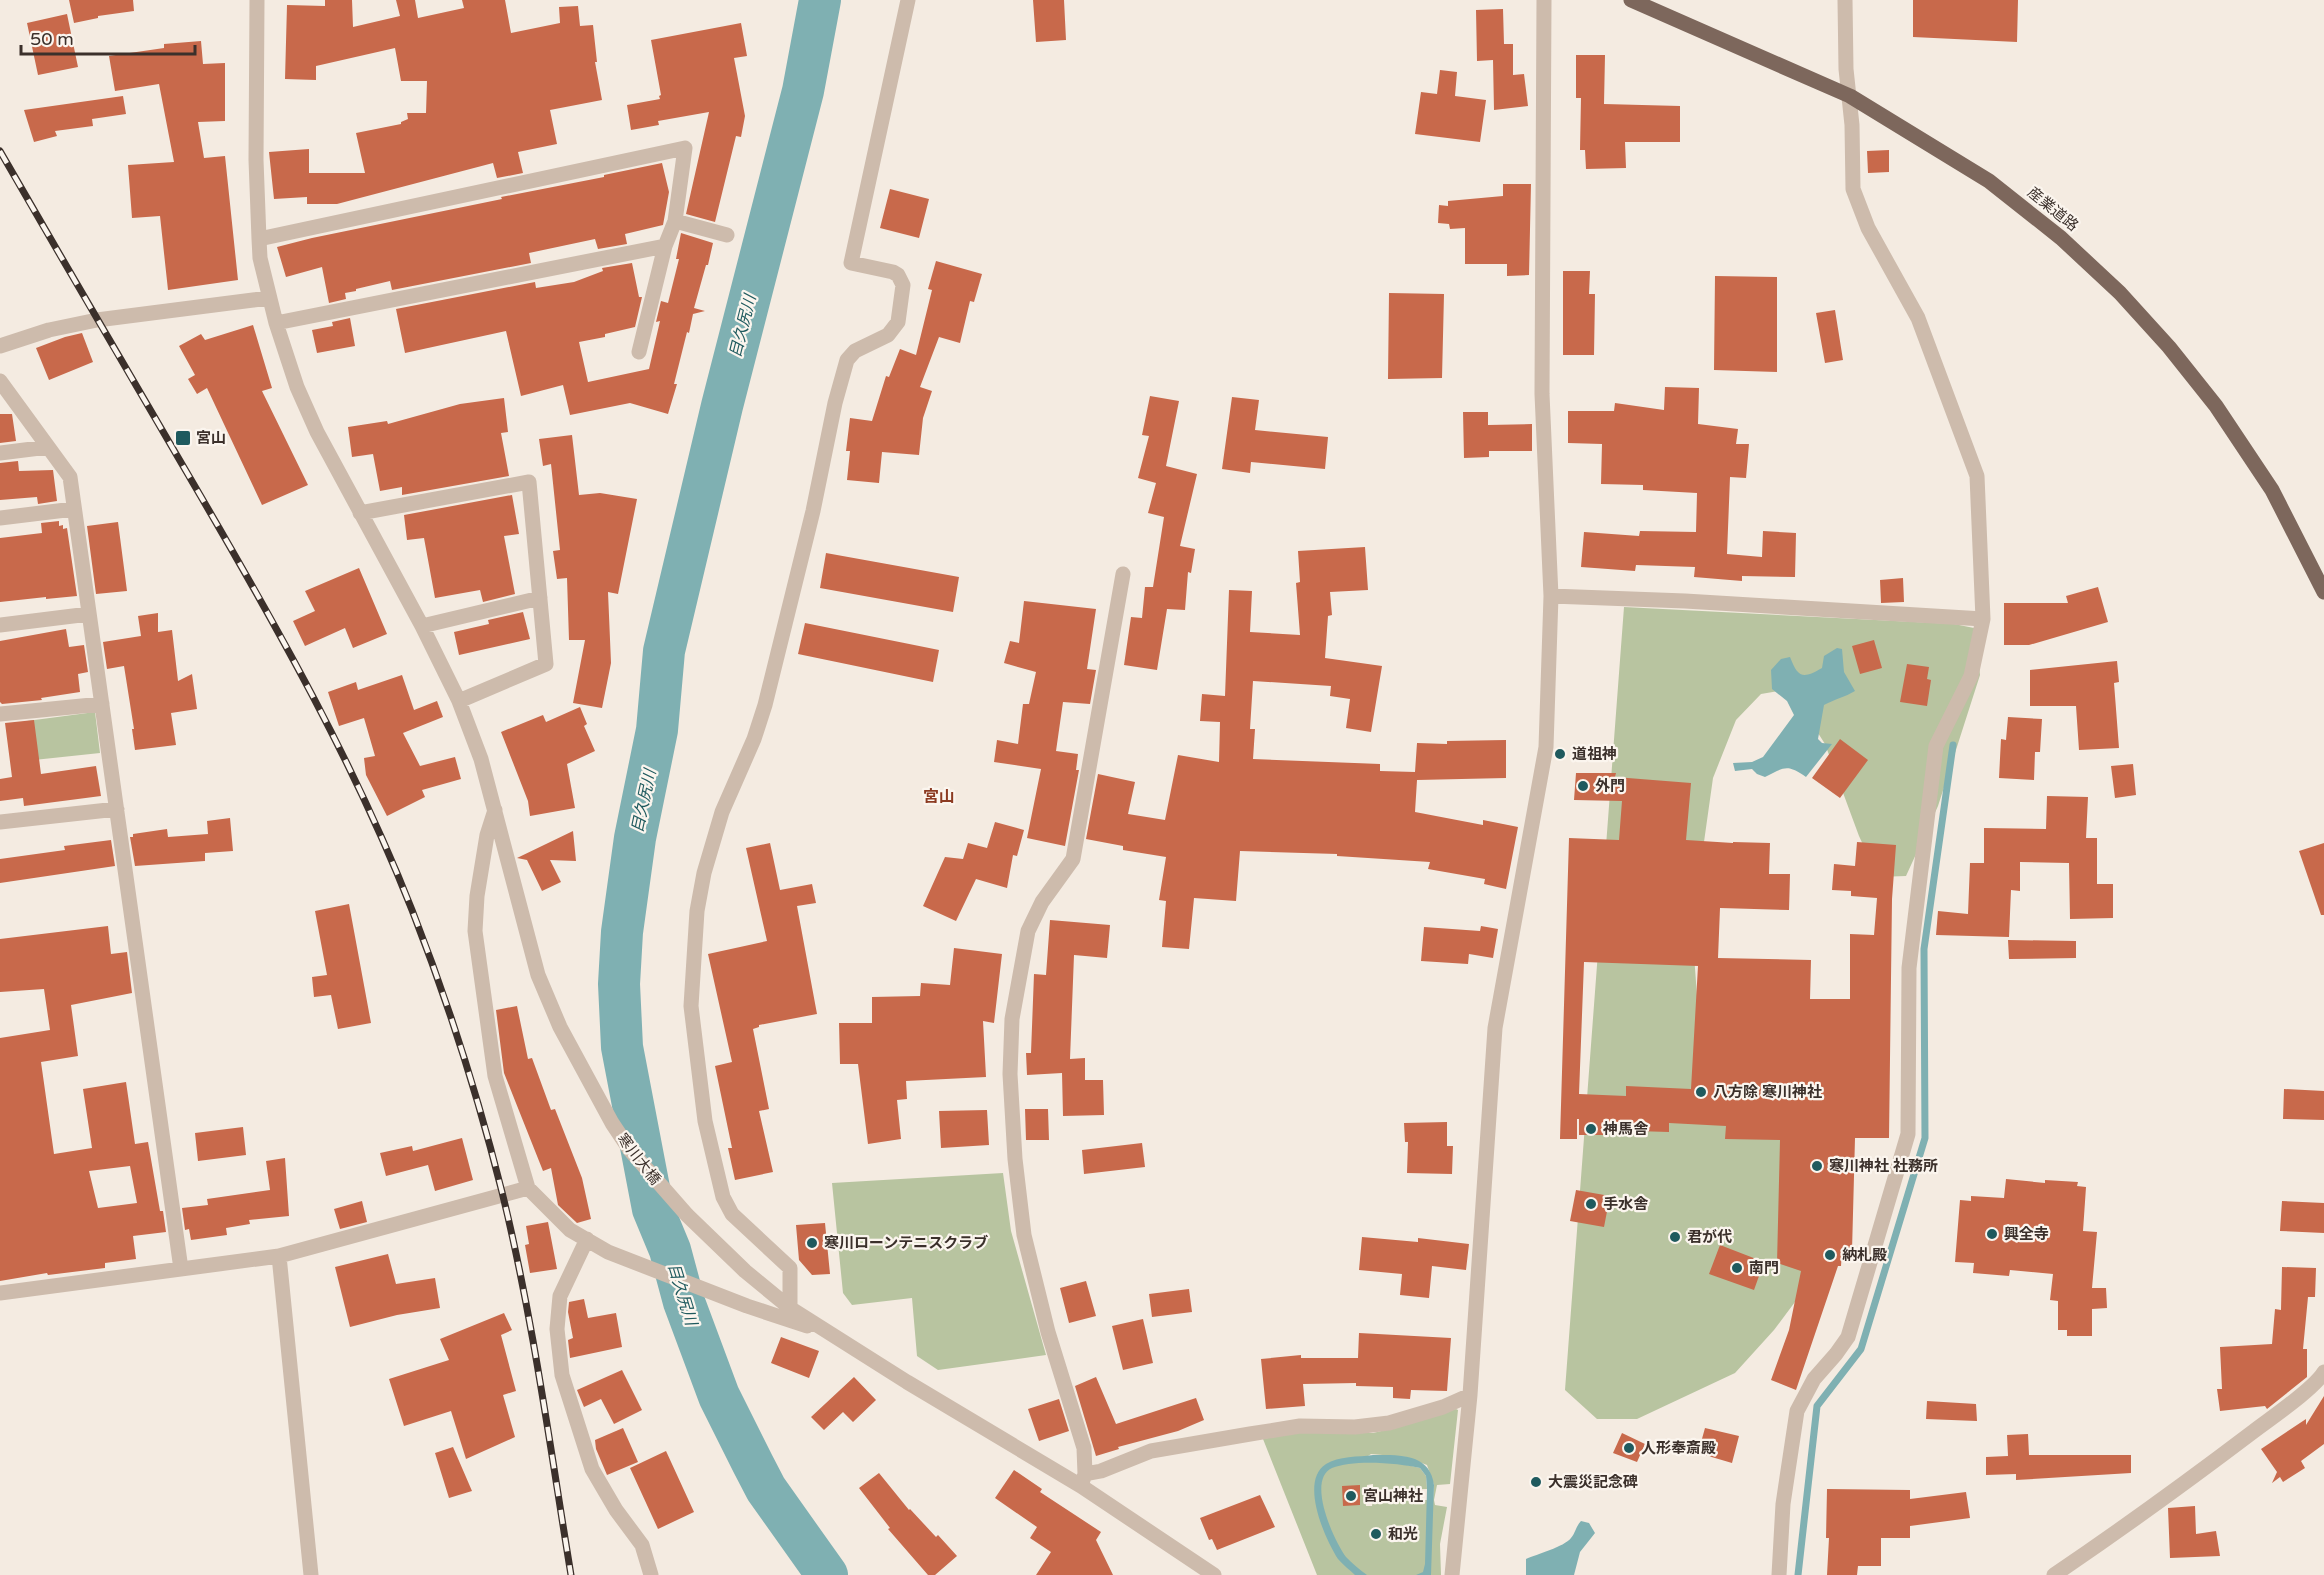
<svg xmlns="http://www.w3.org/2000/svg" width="2324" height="1575" font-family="'Varela Round','Noto Sans JP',sans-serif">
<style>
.green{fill:#b8c4a0;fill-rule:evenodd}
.water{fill:#7fb0b2}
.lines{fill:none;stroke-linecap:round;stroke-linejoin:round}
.stream{stroke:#7fb0b2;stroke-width:7}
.river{stroke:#7fb0b2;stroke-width:42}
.building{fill:#c8694b;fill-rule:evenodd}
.minor{stroke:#cdbbac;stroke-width:15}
.major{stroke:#7d675c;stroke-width:15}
.rail-casing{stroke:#3b302b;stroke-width:7}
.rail{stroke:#fbf5ee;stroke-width:4.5;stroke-dasharray:14;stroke-linecap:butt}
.poi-dot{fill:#1f5a5e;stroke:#fbf5ee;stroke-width:2}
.labels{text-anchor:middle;stroke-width:4.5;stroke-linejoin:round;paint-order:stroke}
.street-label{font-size:15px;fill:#3b302b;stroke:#fbf5ee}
.poi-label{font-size:15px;font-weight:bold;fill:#3b302b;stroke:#fbf5ee;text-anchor:start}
.water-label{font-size:16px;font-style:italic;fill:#1f5a5e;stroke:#fbf5ee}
.neighbourhood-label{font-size:16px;font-weight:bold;fill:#8c3b22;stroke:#fbf5ee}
</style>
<rect width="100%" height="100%" fill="#f4ebe1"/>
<path class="green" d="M1624 607 1954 624 1974 628 1980 675 1938 806 1906 876 1878 877 1859 836 1825 744 1790 689 1761 694 1736 720 1713 778 1692 927 1700 1037 1780 1129 1824 1263 1774 1330 1735 1373 1637 1419H1597L1565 1390Z
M95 712 100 753 34 760 27 721Z
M1003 1173 1011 1231 1046 1355 938 1370 917 1356 912 1298 852 1305 843 1293 832 1183Z
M1456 1409 1458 1410 1450 1484 1437 1485 1434 1500 1435 1505 1447 1507 1440 1544 1441 1575H1317L1263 1439 1301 1432 1373 1433 1402 1426ZM1371 1454 1406 1457 1427 1465 1434 1485 1433 1500H1373L1372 1506H1366L1367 1485 1373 1484V1490L1427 1489 1426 1476 1420 1468 1368 1456Z"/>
<path class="water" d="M1837 648 1842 649 1844 672 1855 691C1845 697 1835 699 1824 705L1818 739 1822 743 1832 744 1806 777C1787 764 1785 767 1765 777L1757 774 1752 769 1735 771 1733 763 1752 762 1763 757 1794 715 1787 701 1772 689 1771 670 1781 659 1790 657C1798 678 1803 679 1822 668L1824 656Z
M1373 1455C1399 1455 1430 1453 1434 1485L1431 1575H1416L1423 1572 1425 1564 1427 1489 1426 1476 1420 1468C1399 1463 1353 1459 1332 1468 1306 1480 1334 1541 1346 1557 1352 1563 1360 1570 1367 1575H1355C1350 1570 1343 1565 1338 1559 1325 1539 1299 1481 1326 1464 1338 1456 1359 1457 1373 1455Z
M1581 1521 1589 1523 1595 1533 1580 1552 1574 1575H1526V1559C1537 1554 1564 1547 1571 1538 1576 1532 1576 1526 1581 1521Z"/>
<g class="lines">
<path class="stream" d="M1798 1575 1817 1406 1861 1349 1925 1138 1924 949 1953 745"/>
<path class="river" d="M820 0 803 91 722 406 664 651 657 730 635 838 622 932 619 984 622 1047 653 1209 670 1250 684 1302 719 1396 753 1464 766 1489 827 1575"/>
</g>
<path class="building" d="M69 0H133L134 11 98 16V18L74 23Z
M325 0H352L353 27 400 16 396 0H415L418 18 464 8 462 0H505L511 33 560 23 559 7 578 6 580 26 593 25 597 62H595L602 100 550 110 557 144 518 152 523 173 497 178 493 163 337 204H307V197L274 199 269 152 309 149V173H365L356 133 401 124V122L408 119 407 113H426L427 81H401L395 48 316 66V80L285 79 287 5 325 6Z
M1033 0H1064L1066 40 1036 42Z
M1913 0H2018L2017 42 1913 37Z
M1503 9 1504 44H1513V75L1524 74 1528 106 1494 110 1493 60 1477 61 1476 10Z
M67 14 78 67 38 75 27 23Z
M741 23 747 56 734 58 745 116 741 137 736 136 715 222 686 214 709 112 658 121 659 125 631 130 627 105 660 99 659 96 661 95 651 40Z
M201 41 203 64 225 63V121L198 122 204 158 225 156 238 280 168 290 160 216 132 218 128 165 174 162 159 84 115 91 109 56 164 48V44Z
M1576 55H1605L1604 104 1680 106V142H1625L1626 168 1586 169 1585 150H1580L1581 98H1576Z
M1440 70 1457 72 1455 96 1486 100 1480 142 1415 134 1421 92 1437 94Z
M123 96 126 114 92 119 93 126 55 131 57 136 34 142 24 110Z
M1889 150V172L1868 173 1867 151Z
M662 163 669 192 663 225 625 234 627 244 598 249 595 239 529 253 531 263 392 290 390 281 356 289V291L345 293 346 299 329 303 322 267 286 277 277 247 312 238 502 199 501 197 604 177V175Z
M1503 184H1531L1529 275 1507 276V264H1465V228L1450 229 1449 224 1438 223 1439 205 1448 206V201L1503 196Z
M890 189 929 199 919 238 880 228Z
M681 233 713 243 708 265H706L694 308 705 311 693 314 689 333 687 332 674 384H677L668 414 630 403 570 415 563 385 521 396 506 331 405 353 396 309 535 282 536 288 574 282 603 271 602 268 632 263 639 297H642L635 327 605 334V337L579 342 588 382 649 369 660 321 656 322 661 301 668 303 679 259H676Z
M936 261 982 274 974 302 970 301 960 343 939 337 920 387 932 391 923 418 919 455 882 452 879 483 847 480 850 451H846L850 418 872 421 886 376 889 377 900 349 916 355 932 290 928 289Z
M1563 271H1590L1589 294H1595L1594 355H1563Z
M1715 276 1777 277V372L1714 370Z
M1389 293 1444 294 1442 378 1388 379Z
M1835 310 1843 360 1825 363 1816 313Z
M350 318 355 346 317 353 312 330 333 326 332 322Z
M253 325 272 388 262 391 308 485 262 505 207 388 197 394 188 379 195 375 179 346 201 334 205 340Z
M82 333 93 362 49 380 36 348 65 337Z
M1665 387 1699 388 1698 424 1738 429 1736 444H1749L1746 478 1730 477 1727 554 1762 557 1763 531 1796 533 1795 577 1742 576V581L1694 577 1695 567 1636 565 1635 571 1581 567 1584 532 1639 536 1640 531 1696 532 1697 493 1643 490V485L1601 484 1602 444 1568 443V411H1614L1615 403 1664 410Z
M1150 396 1179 401 1166 466 1197 474 1180 546 1195 549 1191 573 1188 572 1185 610 1167 609 1157 670 1124 665 1131 617 1142 618 1145 587H1153L1164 517 1148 513 1156 483 1138 478 1149 436 1142 435Z
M1232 397 1259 400 1255 430 1328 437 1325 469 1251 462 1250 473 1222 469Z
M504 398 508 432 501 433 509 476 402 495V487L380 491 373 454 352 457 348 427 387 421 388 424 460 404Z
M1463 412H1488V425L1532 424V451H1489V457L1464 458Z
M0 414H12L16 441 0 443Z
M572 435 579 495 600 493 637 499 618 594 608 592 611 663 602 708 573 703 585 640H569L567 578 557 579 553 551 560 550 551 464 543 466 539 439Z
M18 461 19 471 53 470 57 501 38 504 37 497 0 500V463Z
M512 495 519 534 504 536 515 594 483 602 480 590 435 598 424 538 407 540 404 515Z
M59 521V526L63 525V529L67 528 77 596 46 599V597L0 602V538L42 533 41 523Z
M118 522 127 591 96 594 87 526Z
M1365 547 1368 590 1330 592 1332 615 1328 616 1325 658 1382 666 1371 732 1346 728 1350 699 1330 696 1331 686 1253 681 1250 729H1255L1253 759 1380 764V771L1415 772 1417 743 1447 744V741L1506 740V778L1417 780 1415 812 1483 825V820L1518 827 1506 889 1484 884 1485 879 1428 869 1430 862 1337 856V854L1240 851 1236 901 1194 898 1189 949 1162 947 1166 901 1159 900 1166 857 1123 850V846L1086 839 1098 774 1135 782 1128 814 1165 820 1178 755 1219 762 1220 722 1200 721 1202 694 1225 696 1229 590 1252 591 1250 632 1300 635 1296 583 1300 582 1298 551Z
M826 553 959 577 953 612 820 588Z
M359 568 387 634 353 648 345 628 305 646 293 621 315 611 305 591Z
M1903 578 1904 602 1881 603 1880 580Z
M2098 587 2108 622 2029 645H2004V603H2068L2066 596Z
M1024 601 1096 609 1087 669 1096 670 1090 704 1063 702 1056 751 1078 754 1076 770H1079L1065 846 1027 838 1041 769 994 762 997 740 1018 744 1023 704H1029L1036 672 1004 663 1010 641 1019 643Z
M523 612 530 639 459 655 454 632 489 624 488 620Z
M158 613V632L172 630 178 681 192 674 197 709 171 713 176 745 135 750 132 729H134L124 666 107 669 103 642 141 636 138 616Z
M805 623 939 650 933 682 798 654Z
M66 629 69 647 84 645 88 672 78 674 80 692 41 698 42 700 2 704 0 702V641Z
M1874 640 1882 668 1860 674 1852 646Z
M2117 661 2119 682 2114 683 2119 748 2079 750 2076 706H2030V670Z
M1907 664 1929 667 1927 679 1931 680 1927 706 1900 702Z
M402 675 414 710 437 701 443 717 403 733 420 766 455 757 461 779 422 790 425 797 387 816 366 775 364 758 375 756 364 718 339 726 328 692 356 682 358 690Z
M580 707 587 724 584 726 595 751 567 764 575 808 530 816 528 801 501 732 543 715 546 722Z
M2008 717 2042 719 2040 752H2035L2034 780 1999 778 2001 739 2006 740Z
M34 720 41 774 96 766 101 796 24 806 23 798 0 801V779L12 777 5 723Z
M1840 739 1868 760 1840 798 1812 778Z
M2133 764 2136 795 2115 798 2111 766Z
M1576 773H1616L1615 777 1691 783 1686 840 1733 843V842L1770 843 1769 874H1790L1789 910 1720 908 1718 958 1811 960 1810 999H1850V934L1874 935 1877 898 1851 896V891L1832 890 1834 864 1855 866 1857 842 1896 845 1892 899 1889 1138H1855L1852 1251H1842L1841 1266H1838L1796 1390 1771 1380 1789 1330 1801 1271 1777 1263 1780 1140 1725 1139 1726 1126 1669 1123V1132L1603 1130V1135H1579V1119H1577V1139H1560L1569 838 1619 840 1622 801 1574 800ZM1584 962 1698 966 1691 1089 1626 1086V1096L1579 1094Z
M2047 796 2088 797 2086 838H2097V884H2113V918L2070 919 2069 863 2020 862V891L2011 890 2009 937 1936 935 1938 911 1968 914 1970 863H1984V828L2046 829Z
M230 818 233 851 205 853V861L135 866 130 837H133V834L167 829 168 837 208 834 207 821Z
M995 822 1024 830 1017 856 1013 855 1007 888 976 879 956 921 923 906 945 857 963 859 968 843 987 848Z
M573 831 576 861 550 860 561 882 542 891 527 860 517 858Z
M111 840 115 866 0 883V859L65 850 64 846Z
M770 843 780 890 812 884 816 903 797 906 817 1014 759 1025V1027L753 1029 769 1109 759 1111 773 1172 735 1180 728 1148H732L715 1066 732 1062 708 954 767 941 746 848Z
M2324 843V915H2321L2299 851Z
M349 904 371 1023 338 1029 331 995 314 997 312 977 327 975 315 911Z
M1050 920 1110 925 1107 958 1074 955 1070 1059 1085 1058V1080H1103L1104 1115 1063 1116 1062 1073 1027 1075 1026 1053H1031L1034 974 1046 975Z
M108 926 111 954 127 952 132 993 71 1005 78 1056 41 1062 54 1154 92 1148 83 1089 126 1082 135 1144 148 1142 160 1211H163L166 1232 133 1236 136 1259 105 1263V1268L48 1275 47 1273 0 1281V1038L50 1030 44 989 0 992V939ZM130 1166 137 1203 98 1208 89 1171Z
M1481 926 1498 929 1493 958 1469 954 1468 964 1421 961 1424 927 1480 931Z
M2008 940 2076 941V958L2009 959Z
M954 948 1002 954 994 1023 983 1021 986 1077 906 1081 907 1099 897 1100 901 1139 868 1144 858 1064H840L839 1023H872V997L920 996 921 983 950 985Z
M517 1006 528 1059 532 1058 551 1110 555 1109 582 1178 591 1219 577 1223 558 1205 551 1168 543 1171 504 1073 496 1010Z
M2284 1089 2324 1091V1120L2283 1119Z
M1025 1109H1048L1049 1140H1026Z
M987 1110 989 1145 941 1148 939 1111Z
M1447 1122V1146H1453L1452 1174 1407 1173 1408 1142H1405L1404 1123Z
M243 1127 246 1155 198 1161 195 1133Z
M462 1138 473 1180 435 1191 428 1165 386 1176 380 1153 412 1146 413 1151Z
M1142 1143 1145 1167 1084 1174 1082 1150Z
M285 1158 289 1216 249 1220 250 1224 226 1228 227 1235 191 1240 189 1229 185 1230 182 1208 208 1205 207 1199 270 1190 266 1161Z
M2006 1179 2045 1183V1180L2078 1182 2077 1186 2086 1187 2083 1231 2097 1232 2092 1288H2106L2107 1308 2092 1309V1336H2067V1330H2058V1301L2050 1300 2053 1274 2010 1270 2009 1276 1973 1273 1974 1263 1955 1262 1960 1200 1971 1201V1196L2004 1198Z
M1576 1190 1610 1196 1604 1227 1570 1221Z
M362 1201 367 1222 340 1229 334 1209Z
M2282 1201 2324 1203V1233L2280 1231Z
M548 1222 557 1269 530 1273 525 1245 529 1244 526 1226Z
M825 1223 830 1274 812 1275 799 1260 796 1225Z
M1362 1237 1418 1242V1238L1469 1244 1466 1270 1432 1266 1429 1298 1400 1295 1402 1274 1359 1270Z
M1720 1245 1764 1262 1754 1290 1709 1274Z
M388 1254 396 1284 435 1278 440 1308 397 1315 350 1327 335 1267Z
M2282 1267 2316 1268 2315 1297H2308L2303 1349H2307V1377L2267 1409 2265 1406 2220 1411 2217 1389H2222L2220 1347 2272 1344 2275 1309 2281 1310Z
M1086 1281 1096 1316 1069 1323 1060 1288Z
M1189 1289 1192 1312 1152 1317 1149 1294Z
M584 1299 588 1318 616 1313 622 1347 570 1358 568 1340 573 1338 568 1312 569 1302Z
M504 1313 512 1330 501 1335 516 1391 503 1395 515 1437 466 1459 451 1411 404 1426 389 1379 449 1360 440 1339Z
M1143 1319 1153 1363 1123 1370 1112 1326Z
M1359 1333 1451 1338 1447 1391 1411 1390 1410 1399 1393 1398V1387L1356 1386V1383L1303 1384 1305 1406 1266 1409 1261 1359 1301 1355V1358H1358Z
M781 1337 819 1351 809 1378 771 1363Z
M622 1370 642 1410 614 1424 601 1399 584 1407 577 1390Z
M854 1377 876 1400 853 1422 843 1412 824 1430 811 1417Z
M1096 1377 1116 1424 1196 1398 1204 1420 1178 1431 1118 1447 1119 1449 1096 1456 1075 1386Z
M2324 1396V1444L2301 1461 2305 1468 2283 1482 2280 1477 2272 1483 2277 1472 2261 1449 2306 1419V1425Z
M1059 1399 1069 1431 1039 1441 1028 1409Z
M1927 1401 1976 1404 1977 1421 1926 1419Z
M623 1428 638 1462 607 1475 596 1449 595 1440Z
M1705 1428 1739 1436 1732 1463 1698 1453Z
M1622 1433 1645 1444 1637 1462 1613 1453Z
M2028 1434 2029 1455H2131V1473L2016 1480V1474L1986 1475V1457L2008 1456 2007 1435Z
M453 1447 472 1491 449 1498 435 1453Z
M666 1451 694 1512 658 1529 630 1468Z
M1014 1470 1042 1489 1040 1492 1101 1532 1096 1540 1113 1575H1036L1051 1552 1030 1538 1037 1527 995 1498Z
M879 1473 909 1510 910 1509 936 1537 938 1535 957 1556 935 1575H928L888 1529 890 1528 859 1488Z
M1360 1485V1505L1343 1506 1342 1486Z
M1827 1489 1910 1490V1499L1966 1492 1970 1518 1910 1526V1538H1881V1566H1858L1857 1575H1827L1829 1538H1826Z
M1260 1495 1275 1527 1217 1550 1212 1539 1209 1540 1200 1518Z
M2195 1506 2196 1534 2216 1531 2220 1556 2170 1558 2168 1508Z"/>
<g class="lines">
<path class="minor" d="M257 0 256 160 259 239 260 258 276 323 297 387 317 432 422 626 459 701 481 759 538 975 560 1027 612 1123 630 1150 687 1215 745 1271 790 1308 907 1382 1081 1486 1214 1575
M675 221 727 235
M259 239 685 148 675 221 665 246 639 352
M276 323 665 246
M0 346 49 330 97 320 269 298
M0 381 70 477 181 1269
M0 453 48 447
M360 513 529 482 546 664 459 701
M0 518 74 509
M1551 596 1685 601 1983 619
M0 625 89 614
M422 626 540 598
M0 714 102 704
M495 810 487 835 477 896 475 931 495 1076 528 1188 570 1230 608 1252 747 1306 807 1326
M0 822 117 809
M587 1239 560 1296 557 1329 562 1375 592 1469 616 1510 642 1545 651 1575
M279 1256 311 1575
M0 1293 279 1256 528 1188
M790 1308V1268L732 1214 723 1197 705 1121 691 1006 697 911 704 873 722 812 754 739 765 705 813 511 835 403 847 360 855 351 888 335 898 322 903 285 898 275 893 272 851 263 908 0
M1085 1474 1101 1471 1151 1451 1250 1434 1300 1426 1355 1427 1389 1423 1443 1407 1470 1395
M1081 1486 1085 1474 1084 1448 1048 1332 1024 1235 1015 1159 1010 1074 1012 1019 1028 931 1042 902 1073 859 1123 574
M1452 1575 1470 1395 1495 1028 1546 747 1551 596 1542 394 1544 0
M1779 1575 1783 1504 1797 1411 1814 1379 1836 1354 1848 1337 1908 1134 1909 968 1936 746 1971 676 1983 619 1977 476 1918 318 1868 228 1853 189 1852 125 1846 69 1845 0
M2054 1575C2122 1529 2188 1481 2254 1431 2271 1418 2314 1389 2324 1372"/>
<path class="major" d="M1631 0 1850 96 1989 181 2061 238 2120 293 2169 347 2216 406 2272 490 2324 592"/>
<defs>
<path id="rail" d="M0 151C66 266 133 380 200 495 278 629 355 765 412 910 448 1002 478 1096 502 1192 533 1318 550 1447 571 1575"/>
</defs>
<use href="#rail" class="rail-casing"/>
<use href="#rail" class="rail"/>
</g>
<g class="poi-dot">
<rect x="175" y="430" width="16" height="16" rx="3"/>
<circle cx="1560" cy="754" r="6"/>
<circle cx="1583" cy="786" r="6"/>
<circle cx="1701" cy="1092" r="6"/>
<circle cx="1591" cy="1129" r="6"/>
<circle cx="1817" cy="1166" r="6"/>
<circle cx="1591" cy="1204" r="6"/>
<circle cx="1992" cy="1234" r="6"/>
<circle cx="1675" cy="1237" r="6"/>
<circle cx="812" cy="1243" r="6"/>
<circle cx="1830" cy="1255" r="6"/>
<circle cx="1737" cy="1268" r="6"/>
<circle cx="1629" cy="1448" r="6"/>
<circle cx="1536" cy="1482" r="6"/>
<circle cx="1351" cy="1496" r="6"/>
<circle cx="1376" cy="1534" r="6"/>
</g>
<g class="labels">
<g class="street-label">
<text transform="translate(2053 209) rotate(39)" y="5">産業道路</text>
<text transform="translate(639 1159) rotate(52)" y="5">寒川大橋</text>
</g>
<g class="poi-label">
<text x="196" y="443">宮山</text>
<text x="1572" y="759">道祖神</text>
<text x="1595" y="791">外門</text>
<text x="1713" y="1097">八方除 寒川神社</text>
<text x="1603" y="1134">神馬舎</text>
<text x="1829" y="1171">寒川神社 社務所</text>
<text x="1603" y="1209">手水舎</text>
<text x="2004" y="1239">興全寺</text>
<text x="1687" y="1242">君が代</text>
<text x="824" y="1248">寒川ローンテニスクラブ</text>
<text x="1842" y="1260">納札殿</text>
<text x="1749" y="1273">南門</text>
<text x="1641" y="1453">人形奉斎殿</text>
<text x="1548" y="1487">大震災記念碑</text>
<text x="1363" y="1501">宮山神社</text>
<text x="1388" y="1539">和光</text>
</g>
<g class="water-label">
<text transform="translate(742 326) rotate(-76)" y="6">目久尻川</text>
<text transform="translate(643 801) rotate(-78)" y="6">目久尻川</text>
<text transform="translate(683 1294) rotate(73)" y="6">目久尻川</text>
</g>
<g class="neighbourhood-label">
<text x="939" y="802">宮山</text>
</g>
</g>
<path d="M21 45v9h174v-9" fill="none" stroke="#3b302b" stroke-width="3"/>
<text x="30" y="45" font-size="18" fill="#3b302b" stroke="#fbf5ee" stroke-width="4.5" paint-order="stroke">50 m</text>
</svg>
